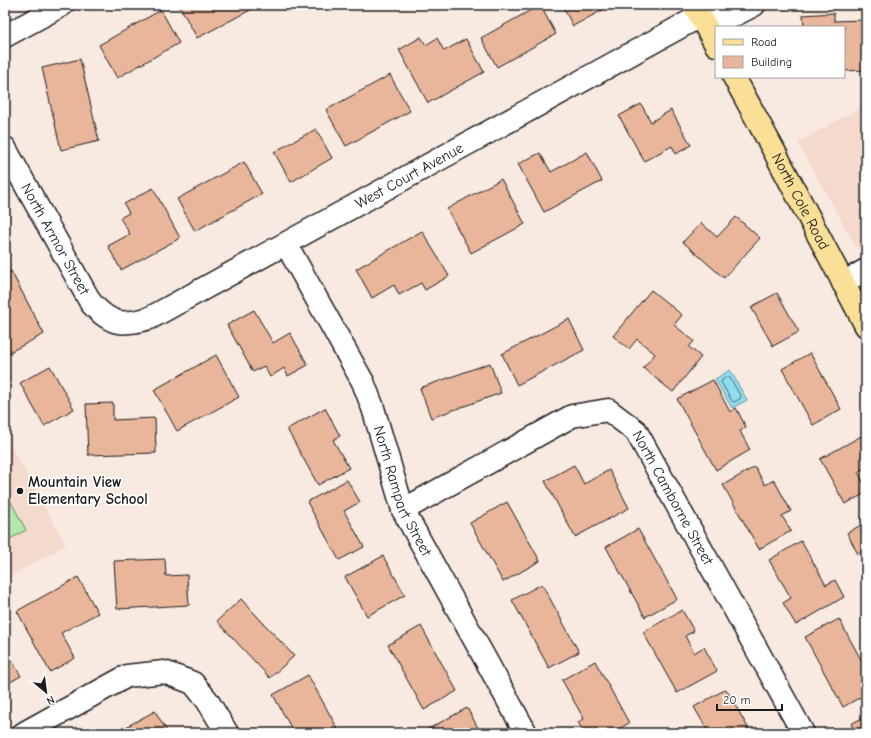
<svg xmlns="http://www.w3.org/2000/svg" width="871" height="738" font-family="'Comic Neue',sans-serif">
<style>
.built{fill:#f4dacc}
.green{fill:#b2e8aa;stroke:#678263}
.water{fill:#91def0;stroke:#62909b}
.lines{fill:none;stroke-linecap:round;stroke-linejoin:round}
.shore{stroke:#4b6a71;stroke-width:1}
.building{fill:#e9b69b;stroke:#1c1c1c}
.minor-casing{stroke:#1c1c1c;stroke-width:25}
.major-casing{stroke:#1c1c1c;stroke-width:25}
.minor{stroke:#fff;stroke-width:22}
.major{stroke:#fadf96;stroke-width:22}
.poi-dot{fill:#1c1c1c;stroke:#fff;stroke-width:1.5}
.labels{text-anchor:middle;stroke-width:3.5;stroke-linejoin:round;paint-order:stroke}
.street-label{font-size:15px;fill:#1c1c1c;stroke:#fff}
.poi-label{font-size:15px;font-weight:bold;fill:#1c1c1c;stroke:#fff;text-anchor:start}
</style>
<rect width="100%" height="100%" fill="#f8e9e1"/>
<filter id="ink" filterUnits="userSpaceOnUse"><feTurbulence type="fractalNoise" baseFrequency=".025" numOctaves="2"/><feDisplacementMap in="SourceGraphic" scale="8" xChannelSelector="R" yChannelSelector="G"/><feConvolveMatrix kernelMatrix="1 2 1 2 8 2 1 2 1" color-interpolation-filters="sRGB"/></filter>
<g filter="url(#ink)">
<path class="built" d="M866 105V244L857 249 798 142Z
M5 436 66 545 5 579Z"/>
<path class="green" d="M5 491 26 530 5 542Z"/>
<path class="water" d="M730 370 747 400 732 408 715 379Z"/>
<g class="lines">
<path class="shore" d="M728 377 730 378 741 397 740 399 734 402 732 401 721 382 722 380Z"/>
</g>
<path class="building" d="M179 5H255L256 7 197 38Z
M540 5 556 34 497 67 481 38Z
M562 5H612L573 26Z
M852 5H866V9L852 8Z
M161 10 179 43 117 78 99 45Z
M834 13V21L866 20V70L844 71V27H804L803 15Z
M421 37 426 45 437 38 444 51 466 39 484 72 428 103 399 50Z
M80 59 99 141 61 150 42 68Z
M390 75 410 111 346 146 326 110Z
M641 104 651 122 671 110 691 145 676 154 672 146 644 161 619 116Z
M316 129 332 158 291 182 274 152Z
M587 152 602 181 544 212 518 164 540 153 551 172Z
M244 162 262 194 195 231 177 199Z
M501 179 525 224 471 253 447 209Z
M153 188 180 238 121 270 108 246 130 234 120 218 129 213 124 204Z
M736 217 760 238 724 278 683 242 701 223 717 237Z
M422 231 449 276 425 290 421 283 399 295 394 285 372 298 356 269Z
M11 271 44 334 8 353 5 347V274Z
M651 290 682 315 674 325 694 341 689 347 701 357 673 392 643 368 655 354 637 339 629 349 613 336Z
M777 293 799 332 773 346 751 307Z
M254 310 273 343 290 333 308 365 288 376 284 368 270 377 264 366 253 372 227 325Z
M569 319 584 350 517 385 502 354Z
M810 353 841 409 813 425 782 369Z
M216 355 239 397 177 431 154 390Z
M490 363 501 393 431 418 420 388Z
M50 366 74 409 44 426 20 383Z
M713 380 730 412 736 408 746 427 740 431 750 450 716 470 677 399Z
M113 403V420L155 418 156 453 88 455 86 404Z
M325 408 340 436 333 440 349 468 318 485 287 429Z
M865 434 866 437V467L858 472 866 487V493L845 504 820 459Z
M574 465 584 484 609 470 629 508 575 537 545 481Z
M755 467 765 485 774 480 791 511 782 516 791 531 759 549 723 485Z
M347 480 360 502 344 511 364 547 339 560 307 502Z
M507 502 540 561 503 582 470 523Z
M866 522V551L865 550 858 554 847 533Z
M638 529 677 599 645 617 606 547Z
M801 541 826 585 835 580 844 597 796 625 783 603 791 598 769 560Z
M383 556 405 595 367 616 345 577Z
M165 559 166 576 187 575 189 605 117 609 114 561Z
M78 577 98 613 61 633 75 658 50 672 17 611Z
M542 584 579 652 549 668 512 600Z
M241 599 294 656 270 678 217 621Z
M682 610 694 631 685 636 694 653 704 647 717 671 677 693 643 632Z
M839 619 866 669V694L843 707 805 637Z
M421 626 457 691 424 710 388 645Z
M5 649 21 676 5 685Z
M595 661 629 723 612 733H584L578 722 584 719 562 680Z
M308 675 340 733H294L273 695Z
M726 689 751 733H709L694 707Z
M467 708 481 733H421Z
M155 711 168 733H129L126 727Z
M866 716V733H856L851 724Z"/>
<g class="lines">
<defs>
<g id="minor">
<path d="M705 5 700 16 727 19 754 5"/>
<path d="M5 36 62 5"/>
<path id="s1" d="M5 148 91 303C111 325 122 326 150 318L700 16"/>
<path id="s2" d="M286 244 363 382 373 408 403 510 526 733"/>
<path d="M843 283 866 270"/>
<path id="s3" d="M403 510 572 416 608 410 636 431 803 733"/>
<path d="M24 733 127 676 164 672 193 683 207 700 227 733"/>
</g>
<g id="major">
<path d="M694 5 716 45"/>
<path id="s4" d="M734 77 773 149 866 326"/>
</g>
</defs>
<use href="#minor" class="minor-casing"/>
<use href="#major" class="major-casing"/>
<use href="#minor" class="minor"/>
<use href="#major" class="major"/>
</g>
</g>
<circle class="poi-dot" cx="20" cy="491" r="4"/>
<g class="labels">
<g class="street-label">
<text dy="5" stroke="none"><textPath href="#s1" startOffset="539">West Court Avenue</textPath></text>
<text dy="5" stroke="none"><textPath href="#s4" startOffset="141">North Cole Road</textPath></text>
<text dy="5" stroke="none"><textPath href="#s1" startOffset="104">North Armor Street</textPath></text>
<text dy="5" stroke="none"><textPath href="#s2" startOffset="274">North Rampart Street</textPath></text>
<text dy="5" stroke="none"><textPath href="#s3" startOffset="341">North Camborne Street</textPath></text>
</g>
<g class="poi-label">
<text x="28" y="487">Mountain View<tspan x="28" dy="17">Elementary School</tspan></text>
</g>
</g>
<rect width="871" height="738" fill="none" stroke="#fff" stroke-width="20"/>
<rect x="10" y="10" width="851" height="718" fill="none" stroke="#1c1c1c" stroke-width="1.5" filter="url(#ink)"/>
<rect x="715" y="26" width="130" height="52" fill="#ffffff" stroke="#a4a4a4"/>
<rect x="723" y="39" width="20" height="6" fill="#fadf96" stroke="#a4a4a4"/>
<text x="751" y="46" font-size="12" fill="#1c1c1c">Road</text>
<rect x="723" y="56" width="20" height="12" fill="#e9b69b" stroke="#a4a4a4"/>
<text x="751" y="66" font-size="12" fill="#1c1c1c">Building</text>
<g transform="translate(46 692) rotate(151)" stroke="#ffffff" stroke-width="3" paint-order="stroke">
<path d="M0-3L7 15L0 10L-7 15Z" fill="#1c1c1c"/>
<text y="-6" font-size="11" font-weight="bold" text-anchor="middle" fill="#1c1c1c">N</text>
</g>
<path d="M717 704v6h65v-6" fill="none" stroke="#1c1c1c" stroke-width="2"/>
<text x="723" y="704" font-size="12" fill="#1c1c1c" stroke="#ffffff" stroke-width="3" paint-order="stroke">20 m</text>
</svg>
